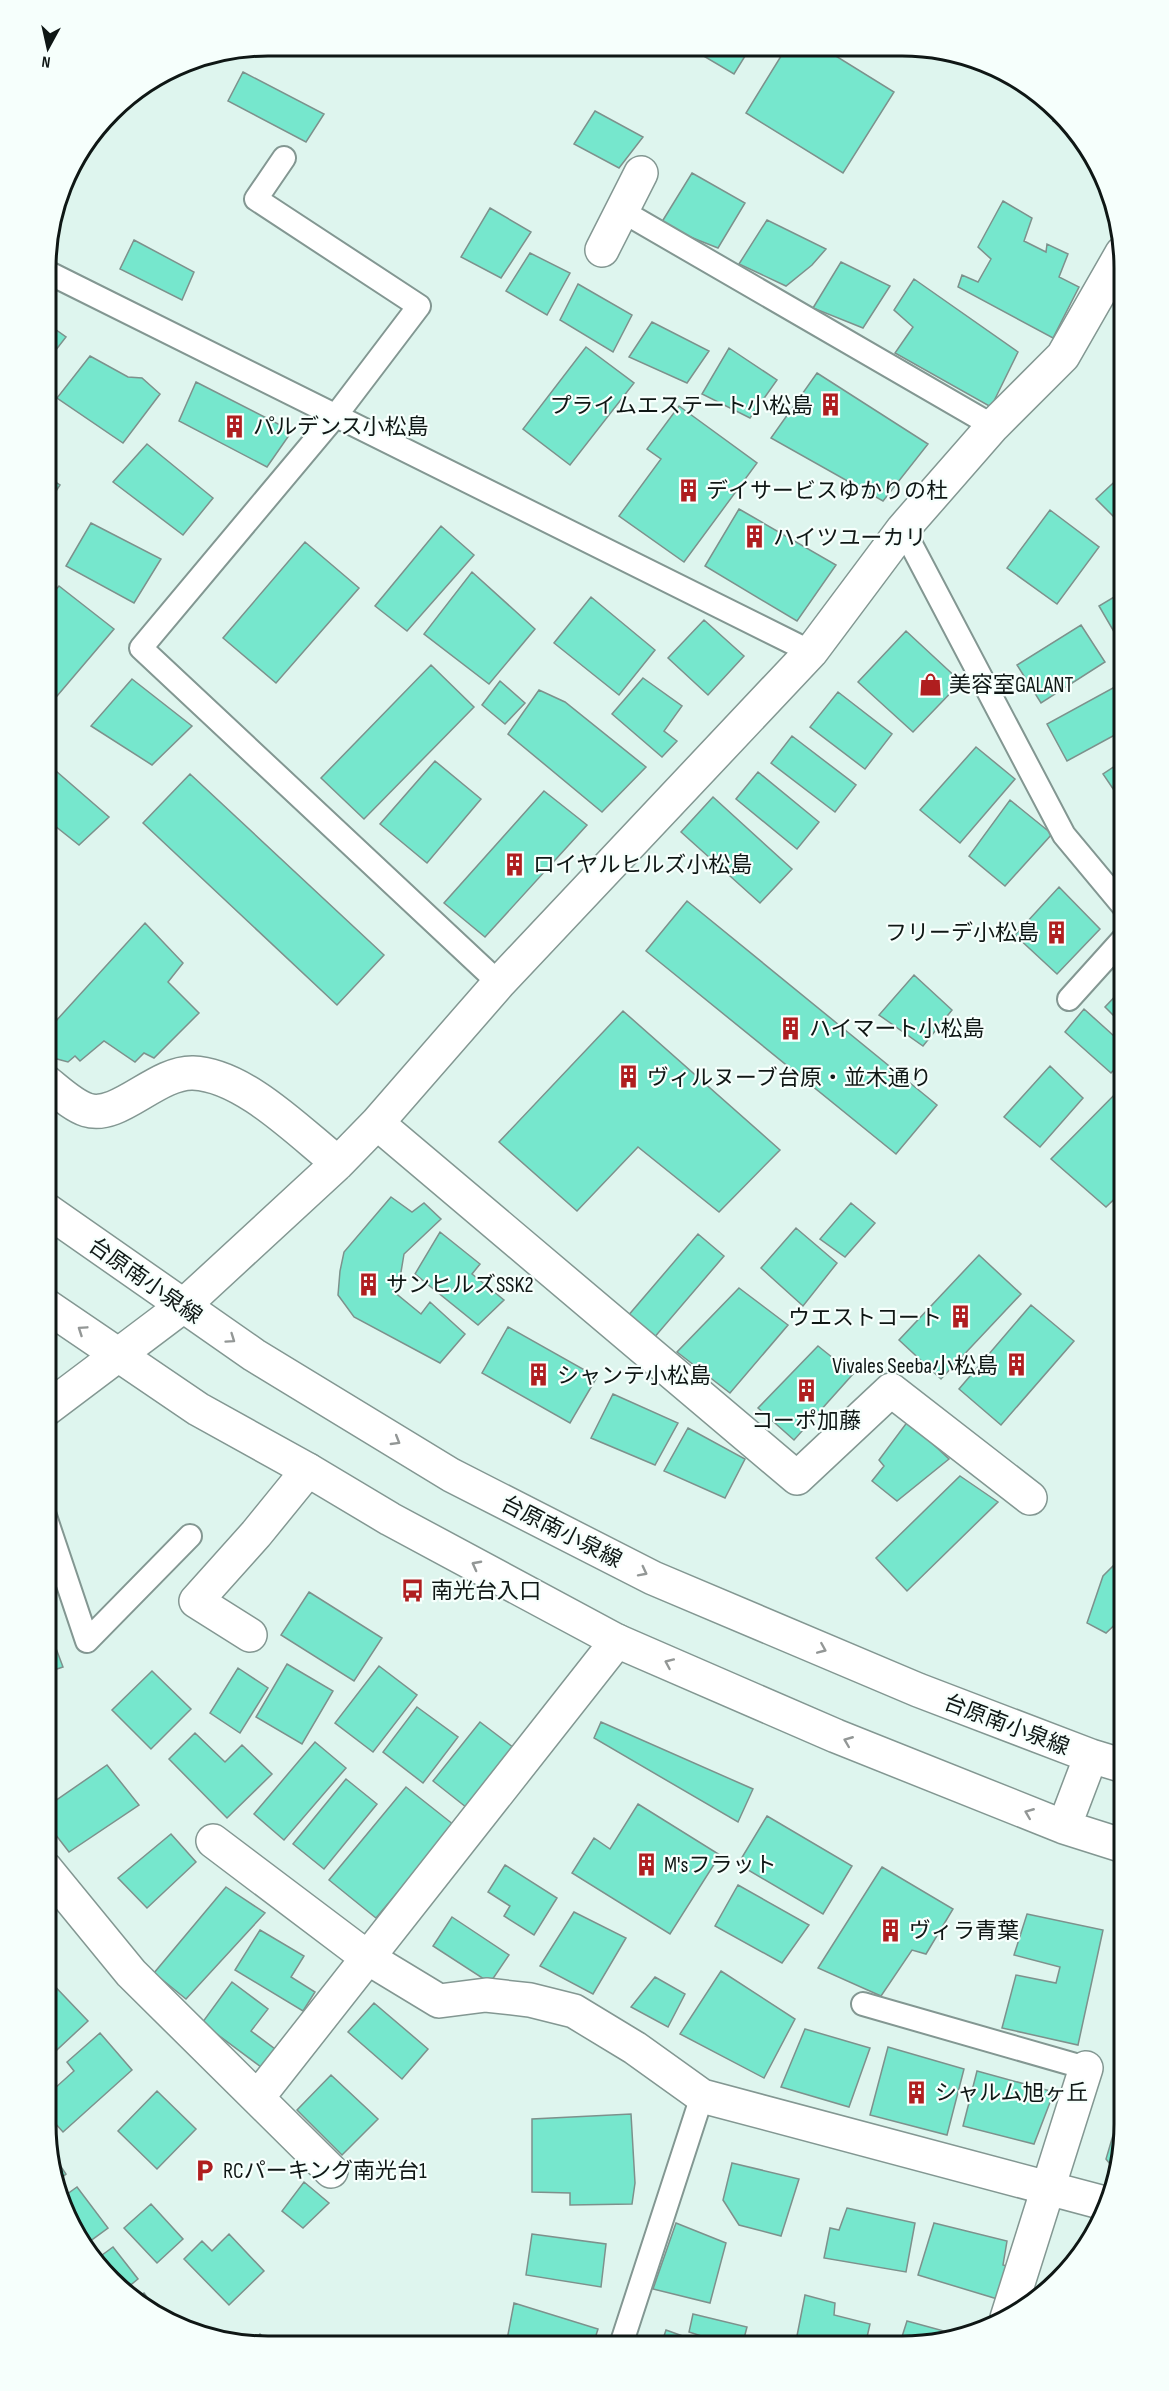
<svg xmlns="http://www.w3.org/2000/svg" width="1169" height="2391" font-family="'Sofia Sans Condensed','Noto Sans JP',sans-serif">
<style>
.building{fill:#76e7cd;stroke:#7d918c;stroke-width:1.5}
.lines{fill:none;stroke-linecap:round;stroke-linejoin:round}
.service-casing{stroke:#839792;stroke-width:26}
.minor-casing{stroke:#839792;stroke-width:36}
.tertiary-casing{stroke:#839792;stroke-width:36}
.service{stroke:#fff;stroke-width:22}
.minor{stroke:#fff;stroke-width:33}
.tertiary{stroke:#fff;stroke-width:33}
.oneway{stroke:#939796}
.labels{text-anchor:middle;stroke-width:4.5;stroke-linejoin:round;paint-order:stroke}
.poi-label{font-size:22px;fill:#0f1715;stroke:#f6fffc;text-anchor:start}
.street-label{font-size:22px;fill:#0f1715;stroke:#f6fffc}
.rim{fill:none;stroke:#0f1715;stroke-width:3}
</style>
<rect width="100%" height="100%" fill="#def5ee"/>
<path class="building" d="M690 48H750L734 74Z
M786 48H823L894 92 843 173 746 113Z
M243 72 324 114 306 142 228 101Z
M595 111 643 137 619 168 574 144Z
M1059 112 1083 140 1053 121Z
M692 173 745 203 718 248 660 225Z
M1003 201 1032 218 1024 241 1046 252 1047 244 1068 254 1059 277 1079 287 1053 338 958 287 962 275 978 282 991 259 978 247Z
M490 208 531 232 501 278 461 257Z
M767 220 826 249 812 265 786 286 739 264Z
M134 240 194 272 182 300 120 269Z
M530 253 570 273 547 315 506 291Z
M841 262 890 286 863 328 813 308Z
M914 279 1018 352 991 407 895 353 913 327 894 310Z
M578 284 632 315 613 352 560 320Z
M45 322 66 337 45 364Z
M652 322 709 351 687 383 629 357Z
M586 347 634 383 570 465 523 429Z
M729 348 777 380 750 418 702 394Z
M90 356 128 377 142 378 160 394 123 443 57 398Z
M817 373 928 444 883 501 771 438Z
M196 382 292 431 267 467 179 421Z
M679 406 757 463 684 562 619 516 661 459 647 449Z
M147 444 213 498 183 535 113 482Z
M1124 473V527L1096 499Z
M45 475 60 485 45 508Z
M739 509 836 565 797 621 705 566Z
M1050 510 1099 547 1057 604 1007 568Z
M91 523 161 559 134 603 66 566Z
M441 526 474 555 407 631 375 606Z
M305 542 359 588 276 683 223 638Z
M472 572 535 629 489 684 424 634Z
M59 586 114 629 46 709 45 602Z
M1124 591V649L1099 606Z
M591 597 655 650 619 695 554 643Z
M704 620 744 656 708 695 668 658Z
M1081 625 1105 662 1041 703 1017 665Z
M906 631 961 682 913 732 858 682Z
M431 665 474 707 364 819 321 778Z
M643 678 682 706 664 731 677 741 662 757 612 714Z
M132 679 192 726 152 765 91 726Z
M500 681 525 703 505 724 482 705Z
M1122 683 1124 687V730L1067 761 1047 724Z
M539 690 565 702 646 767 602 812 508 734Z
M838 692 892 734 865 769 810 727Z
M792 736 856 785 835 812 771 763Z
M976 747 1015 779 960 843 920 810Z
M1124 760V805L1103 774Z
M435 761 481 799 427 863 380 824Z
M56 771 109 817 79 845 45 818V783Z
M758 772 819 822 797 849 736 799Z
M190 774 384 955 337 1005 143 823Z
M544 791 587 825 485 937 444 903Z
M713 797 792 869 760 903 681 832Z
M1010 800 1052 834 1005 886 969 856Z
M1059 887 1100 929 1057 974 1015 935Z
M687 901 937 1105 896 1154 646 951Z
M145 923 183 963 168 982 199 1013 154 1058 144 1053 135 1062 104 1041 80 1061 75 1056 68 1062 57 1059 45 1051V1033Z
M914 975 952 1010 923 1046 879 1015Z
M1124 987V1026L1105 1007Z
M1084 1009 1124 1045V1059L1111 1073 1065 1032Z
M623 1011 780 1150 719 1212 638 1147 577 1211 499 1142Z
M1050 1066 1083 1098 1040 1147 1004 1117Z
M1124 1085V1190L1106 1207 1051 1159Z
M391 1197 412 1212 424 1203 441 1219 404 1254 400 1278 393 1291 421 1314 430 1302 465 1334 440 1363 354 1317 338 1295 340 1271 344 1252Z
M851 1203 875 1223 845 1257 820 1239Z
M796 1228 837 1263 803 1306 761 1268Z
M440 1232 480 1264 472 1274 504 1300 478 1325 415 1274Z
M698 1234 724 1256 653 1339 627 1317Z
M979 1255 1021 1294 941 1379 899 1340Z
M739 1288 788 1325 730 1393 677 1352Z
M1031 1305 1074 1341 1001 1425 959 1389Z
M508 1327 597 1377 570 1423 482 1373Z
M818 1346 853 1374 794 1440 758 1408Z
M613 1394 678 1423 655 1465 591 1438Z
M908 1421 949 1459 897 1501 872 1481 884 1466 879 1460Z
M688 1428 745 1459 725 1498 664 1471Z
M960 1476 998 1502 907 1591 876 1558Z
M1124 1555V1616L1106 1633 1087 1623 1103 1576Z
M309 1592 382 1638 354 1681 281 1635Z
M45 1619 63 1667 45 1673Z
M287 1664 333 1691 302 1744 256 1717Z
M379 1666 417 1695 373 1752 335 1723Z
M238 1668 268 1688 240 1733 210 1713Z
M152 1671 191 1709 151 1749 112 1710Z
M417 1707 458 1737 423 1783 383 1752Z
M480 1722 518 1751 471 1811 433 1781Z
M601 1722 753 1789 738 1822 594 1738Z
M195 1733 225 1762 242 1745 272 1774 227 1818 169 1759Z
M315 1742 346 1768 284 1840 254 1814Z
M107 1765 139 1805 69 1852 45 1821V1808Z
M346 1779 377 1804 324 1869 293 1844Z
M406 1787 454 1825 376 1918 329 1880Z
M638 1804 720 1855 670 1934 572 1873 594 1838 610 1849Z
M767 1816 852 1866 823 1914 738 1864Z
M171 1834 196 1862 147 1908 118 1878Z
M505 1865 557 1898 534 1935 504 1916 510 1906 488 1892Z
M882 1867 953 1909 926 1954 912 1950 881 1996 818 1968Z
M738 1885 809 1925 782 1963 715 1926Z
M226 1887 265 1913 186 1999 154 1973Z
M574 1912 626 1938 593 1994 540 1966Z
M1027 1914 1103 1930 1078 2045 1002 2028 1016 1975 1056 1983 1060 1967 1014 1955Z
M452 1917 509 1955 490 1983 433 1946Z
M260 1930 304 1956 291 1977 315 1992 303 2011 235 1970Z
M721 1971 795 2019 764 2078 680 2034Z
M45 1976 88 2021 45 2061Z
M655 1977 685 1994 668 2027 631 2007Z
M232 1982 268 2009 251 2031 275 2049 261 2067 202 2023Z
M374 2003 428 2049 402 2079 348 2032Z
M805 2029 870 2048 849 2107 781 2087Z
M100 2033 132 2070 63 2132 45 2112V2097L74 2071 67 2062Z
M888 2047 964 2069 947 2135 870 2115Z
M977 2071 1054 2092 1034 2144 963 2126Z
M331 2075 378 2119 342 2155 297 2110Z
M157 2091 196 2129 157 2169 118 2131Z
M631 2114 635 2183 632 2204 570 2205V2193L532 2192V2119Z
M1116 2125 1124 2127V2138L1115 2183 1108 2181 1110 2164 1106 2159Z
M49 2149 66 2174 55 2183Z
M732 2163 799 2179 781 2236 739 2225 723 2200Z
M304 2182 329 2203 303 2228 282 2211Z
M77 2187 108 2228 82 2247 59 2200Z
M151 2204 183 2239 157 2263 124 2228Z
M847 2208 915 2223 906 2272 824 2258 830 2228 839 2230Z
M676 2223 726 2243 710 2303 653 2289Z
M934 2223 1007 2241 1003 2265 1014 2268 1004 2301 918 2275Z
M229 2234 264 2271 229 2305 184 2259 202 2241 212 2251Z
M532 2234 606 2244 601 2287 526 2275Z
M113 2247 138 2279 122 2292 94 2261Z
M144 2293 165 2321 134 2300Z
M805 2295 835 2303 834 2315 870 2324 865 2346H795Z
M514 2303 598 2329 593 2345H506Z
M693 2314 747 2327 742 2346H732L689 2332Z
M907 2321 955 2334V2337L899 2346Z
M666 2330 702 2343 701 2345H661Z
M260 2334 272 2344H251Z"/>
<g class="lines">
<defs>
<path id="service" d="M284 158 256 199 419 306 337 414 141 648 499 983
M622 211 993 426
M45 271 811 652
M903 529 1064 835 1124 907
M1069 999 1124 938
M45 1516 87 1641 190 1536
M863 2004 1086 2068
M621 2345 702 2096"/>
<path id="minor" d="M602 250 641 173
M45 1081C58 1091 72 1105 87 1110 119 1120 156 1072 193 1073 244 1075 299 1132 338 1163
M377 1123 797 1478 891 1390 1030 1498
M183 1306 338 1163 377 1123 499 983 811 652 903 529 993 426 1063 356 1122 253
M250 1635 196 1601 256 1534 308 1470
M213 1841 368 1958 439 2001 486 1995 530 2000 574 2011 635 2048 702 2096 1108 2204
M45 1868 131 1973 331 2171
M258 2097 617 1641
M1007 2318 1086 2068"/>
<path id="tertiary" d="M45 1209 254 1355 451 1475 653 1578 918 1690 1091 1756 1124 1766
M45 1305 198 1409 308 1470 390 1519 617 1641 836 1736 1064 1827 1124 1846
M45 1410 183 1306
M1064 1827 1091 1756"/>
</defs>
<use href="#service" class="service-casing"/>
<use href="#minor" class="minor-casing"/>
<use href="#tertiary" class="tertiary-casing"/>
<use href="#service" class="service"/>
<use href="#minor" class="minor"/>
<use href="#tertiary" class="tertiary"/>
</g>
<defs><path id="oneway-chevron" d="M-2-3.5L2.5 0L-2 3.5" fill="none" stroke-width="1.6" stroke-linecap="round" stroke-linejoin="round" transform="scale(1.5)"/></defs>
<g class="oneway">
<use href="#oneway-chevron" transform="translate(82 1330) rotate(-146)"/>
<use href="#oneway-chevron" transform="translate(231 1339) rotate(35)"/>
<use href="#oneway-chevron" transform="translate(396 1441) rotate(31)"/>
<use href="#oneway-chevron" transform="translate(476 1565) rotate(-152)"/>
<use href="#oneway-chevron" transform="translate(643 1572) rotate(27)"/>
<use href="#oneway-chevron" transform="translate(822 1649) rotate(23)"/>
<use href="#oneway-chevron" transform="translate(669 1663) rotate(-156)"/>
<use href="#oneway-chevron" transform="translate(848 1741) rotate(-158)"/>
<use href="#oneway-chevron" transform="translate(1029 1813) rotate(-158)"/>
</g>
<defs>
<symbol id="building-bare" viewBox="-9 -9 18 18"><path d="M-4-6H4V6H1V3H-1V6H-4ZM-2.5-4.3h1.7v1.8h-1.7ZM.8-4.3h1.7v1.8H.8ZM-2.5-1h1.7V.8h-1.7ZM.8-1h1.7V.8H.8Z" fill="#af1e1f" stroke="#f6fffc" stroke-width="2.5" paint-order="stroke"/></symbol>
<symbol id="shop-bare" viewBox="-9 -9 18 18"><path d="M-5-2.5h2.3a2.7 3.5 0 0 1 5.4 0H5L5.5 6h-11ZM-1.5-2.5h3a1.5 2.3 0 0 0-3 0Z" fill="#af1e1f" stroke="#f6fffc" stroke-width="2.5" paint-order="stroke"/></symbol>
<symbol id="bus-bare" viewBox="-9 -9 18 18"><path d="M-5-6H5V4H4V6H2V4H-2V6H-4V4H-5ZM-3.5-4V0h7V-4ZM-3.5 1.2v1.5H-2V1.2ZM2 1.2v1.5H3.5V1.2Z" fill="#af1e1f" stroke="#f6fffc" stroke-width="2.5" paint-order="stroke"/></symbol>
<symbol id="parking-bare" viewBox="-9 -9 18 18"><path d="M-3.5-5.5H1a3.5 3.5 0 0 1 0 7H-1V5.5H-3.5ZM-1-3.4V-.6H.8a1.4 1.4 0 0 0 0-2.8Z" fill="#af1e1f" stroke="#f6fffc" stroke-width="2.5" paint-order="stroke"/></symbol>
</defs>
<g fill-rule="evenodd">
<use href="#building-bare" x="814" y="388" width="33" height="33"/>
<use href="#building-bare" x="218" y="410" width="33" height="33"/>
<use href="#building-bare" x="672" y="474" width="33" height="33"/>
<use href="#building-bare" x="738" y="520" width="33" height="33"/>
<use href="#shop-bare" x="914" y="668" width="33" height="33"/>
<use href="#building-bare" x="498" y="848" width="33" height="33"/>
<use href="#building-bare" x="1040" y="916" width="33" height="33"/>
<use href="#building-bare" x="774" y="1012" width="33" height="33"/>
<use href="#building-bare" x="612" y="1060" width="33" height="33"/>
<use href="#building-bare" x="352" y="1268" width="33" height="33"/>
<use href="#building-bare" x="944" y="1300" width="33" height="33"/>
<use href="#building-bare" x="1000" y="1348" width="33" height="33"/>
<use href="#building-bare" x="522" y="1358" width="33" height="33"/>
<use href="#building-bare" x="790" y="1374" width="33" height="33"/>
<use href="#bus-bare" x="396" y="1574" width="33" height="33"/>
<use href="#building-bare" x="630" y="1848" width="33" height="33"/>
<use href="#building-bare" x="874" y="1914" width="33" height="33"/>
<use href="#building-bare" x="900" y="2076" width="33" height="33"/>
<use href="#parking-bare" x="188" y="2154" width="33" height="33"/>
</g>
<g class="labels">
<g class="poi-label">
<text x="813" y="413" text-anchor="end">プライムエステート小松島</text>
<text x="253" y="434">パルデンス小松島</text>
<text x="706" y="498">デイサービスゆかりの杜</text>
<text x="773" y="545">ハイツユーカリ</text>
<text x="949" y="692">美容室GALANT</text>
<text x="533" y="872">ロイヤルヒルズ小松島</text>
<text x="1039" y="940" text-anchor="end">フリーデ小松島</text>
<text x="809" y="1036">ハイマート小松島</text>
<text x="647" y="1085">ヴィルヌーブ台原・並木通り</text>
<text x="386" y="1292">サンヒルズSSK2</text>
<text x="942" y="1325" text-anchor="end">ウエストコート</text>
<text x="998" y="1373" text-anchor="end">Vivales Seeba小松島</text>
<text x="557" y="1383">シャンテ小松島</text>
<text x="806" y="1428" text-anchor="middle">コーポ加藤</text>
<text x="431" y="1598">南光台入口</text>
<text x="664" y="1872">M'sフラット</text>
<text x="909" y="1938">ヴィラ青葉</text>
<text x="935" y="2100">シャルム旭ヶ丘</text>
<text x="223" y="2178">RCパーキング南光台1</text>
</g>
<g class="street-label">
<text transform="translate(146 1280) rotate(35)" y="8">台原南小泉線</text>
<text transform="translate(562 1531) rotate(27)" y="8">台原南小泉線</text>
<text transform="translate(1007 1724) rotate(21)" y="8">台原南小泉線</text>
</g>
</g>
<path d="M0 0H1169V2391H0ZM268 56H902A212 212 0 0 1 1114 268V2124A212 212 0 0 1 902 2336H268A212 212 0 0 1 56 2124V268A212 212 0 0 1 268 56Z" fill="#f6fffc" fill-rule="evenodd"/>
<path class="rim" d="M268 56H902A212 212 0 0 1 1114 268V2124A212 212 0 0 1 902 2336H268A212 212 0 0 1 56 2124V268A212 212 0 0 1 268 56Z"/>
<g transform="translate(48 48) rotate(188)" stroke="#f6fffc" stroke-width="4.5" paint-order="stroke">
<path d="M0-4.5L10 22L0 15L-10 22Z" fill="#0f1715"/>
<text y="-9" font-size="16" font-weight="bold" text-anchor="middle" fill="#0f1715">N</text>
</g>
</svg>
